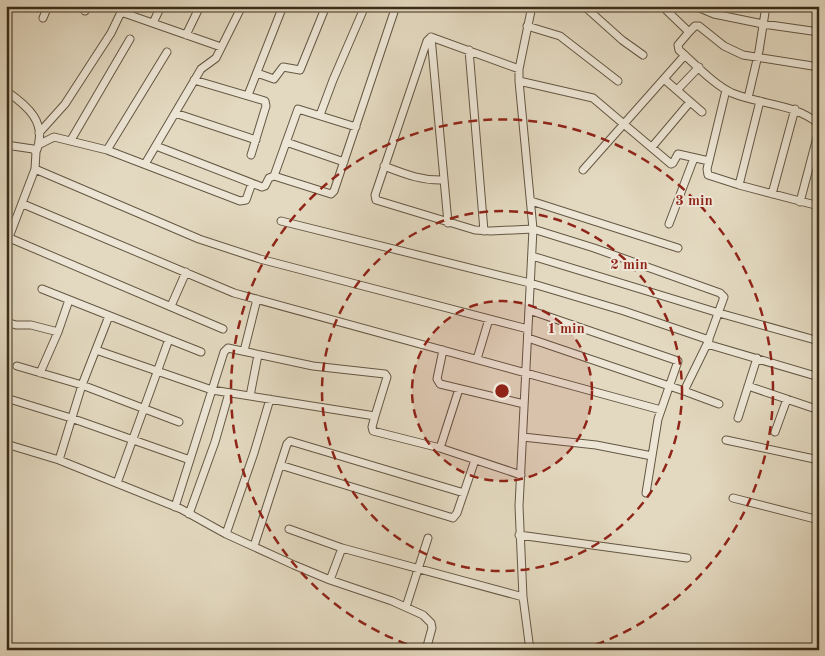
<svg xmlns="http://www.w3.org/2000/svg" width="825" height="656" font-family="'Old Standard TT',serif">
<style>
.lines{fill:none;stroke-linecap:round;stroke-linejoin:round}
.street-casing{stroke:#645743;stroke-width:9}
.street{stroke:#ede6d6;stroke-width:7}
.ring{fill:none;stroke:#8f2418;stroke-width:2.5;stroke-dasharray:9 6}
.centre{fill:#8f2418;stroke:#ede6d6;stroke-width:2.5}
.ring-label{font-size:15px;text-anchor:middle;font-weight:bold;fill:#8f2418;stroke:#ede6d6;stroke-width:4;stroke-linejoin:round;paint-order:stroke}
</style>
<rect width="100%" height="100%" fill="#e3d9c0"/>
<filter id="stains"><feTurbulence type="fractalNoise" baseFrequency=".004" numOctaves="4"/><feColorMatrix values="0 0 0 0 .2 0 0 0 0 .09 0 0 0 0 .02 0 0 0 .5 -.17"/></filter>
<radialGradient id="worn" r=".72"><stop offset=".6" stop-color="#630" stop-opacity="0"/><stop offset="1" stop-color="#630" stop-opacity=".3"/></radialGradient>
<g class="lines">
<defs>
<path id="street" d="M584 6 622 40 643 55
M662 6 689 32 678 45 679 50C694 63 714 85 732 93 761 105 794 103 819 124
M695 6 714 14 763 24 819 32
M85 11 87 6
M121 12 221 47
M43 18 48 6
M153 23 161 6
M527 26 560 36 618 81
M689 32 695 26H699L724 46 743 55 819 67
M186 35 200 6
M431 37 427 41 375 195 376 200 475 230 491 231 533 229 594 248 720 293 724 297 707 344 684 391 528 338
M469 50 484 231
M257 73 274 79 283 67 300 70 326 6
M664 79 702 112
M194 80 265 101 266 106 251 155
M519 81 593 98 671 164 673 163 678 154 709 161
M677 90 699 67
M726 90 707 169 708 175 739 185 819 206
M6 91C28 106 48 123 36 152
M248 95 283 6
M748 98 759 51 766 6
M175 113 256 140
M320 115 333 80 365 6
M816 122 819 106
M39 133 65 104 111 33 124 6
M71 140 130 39
M286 142 344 162
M40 144 54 137 107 150 240 201 246 200 252 183
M6 145 33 149 36 152 35 169
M156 146 262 187 265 186 269 178 274 176 331 194 334 191 396 6
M652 147 690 102
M107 150 167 52
M145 164 201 69 216 58 242 6
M384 166C405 174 422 181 444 180
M583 170 685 55
M274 176 298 109 356 127
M739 185 760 101
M772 194 795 109
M531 201 678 248
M800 202 819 130
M23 204 234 293 661 410
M281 221 530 283 624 311 709 340
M448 223 431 37 519 69
M669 224 694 158
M7 237 223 329
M6 245 35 169 199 239 260 259 528 329
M532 256 719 313 819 341
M42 289 201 352
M171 306 186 272
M529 310 678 361 658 419 646 493
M6 322 16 325H31L58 332
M707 344 819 377
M96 350 212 390 375 416 372 427 373 431 440 448 521 475
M443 350 437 379 440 384 524 404
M244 351 257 299
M477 359 489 319
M17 366 82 385 179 422
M40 373 58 332 69 300
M748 386 819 410
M684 391 719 404
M250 396 258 355
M6 398 71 418 190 460
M738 418 757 358
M775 432 787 399
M523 437 596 445 652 456
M726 440 819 460
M6 444 59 460 181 509 226 534 294 565 330 580 392 601 423 615 431 623 432 628 426 650
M440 448 459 389
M59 460 82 385 109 316
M280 465 453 518 457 513 475 460
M117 483 169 339
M733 498 819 520
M175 507 224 352 228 348 313 366 385 374 387 377 375 416
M189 514 215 442 229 393
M289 529 342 548
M226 534 254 453 270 399
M519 535 687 558
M254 546 287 444 290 441 464 493
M330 580 342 548 523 597
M406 607 428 538
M530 650 523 597 519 506 533 229 519 81V69L532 6"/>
</defs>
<use href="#street" class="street-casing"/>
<use href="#street" class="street"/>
</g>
<circle cx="502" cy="391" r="90" fill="#8f2418" fill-opacity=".12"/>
<g class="ring">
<circle cx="502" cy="391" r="90"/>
<circle cx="502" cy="391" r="180"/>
<path d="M421 649A271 271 0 1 1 583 649"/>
</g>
<circle cx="502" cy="391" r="8" class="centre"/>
<g class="ring-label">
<text x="694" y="205">3 min</text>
<text x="629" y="269">2 min</text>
<text x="566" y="333">1 min</text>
</g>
<rect width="825" height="656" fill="none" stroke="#e3d9c0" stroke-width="25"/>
<rect x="8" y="8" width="810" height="641" fill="none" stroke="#3a2c19" stroke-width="2.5"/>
<rect x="12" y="12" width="800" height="631" fill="none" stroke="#3a2c19"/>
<rect width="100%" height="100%" filter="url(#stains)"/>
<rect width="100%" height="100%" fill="url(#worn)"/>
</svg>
